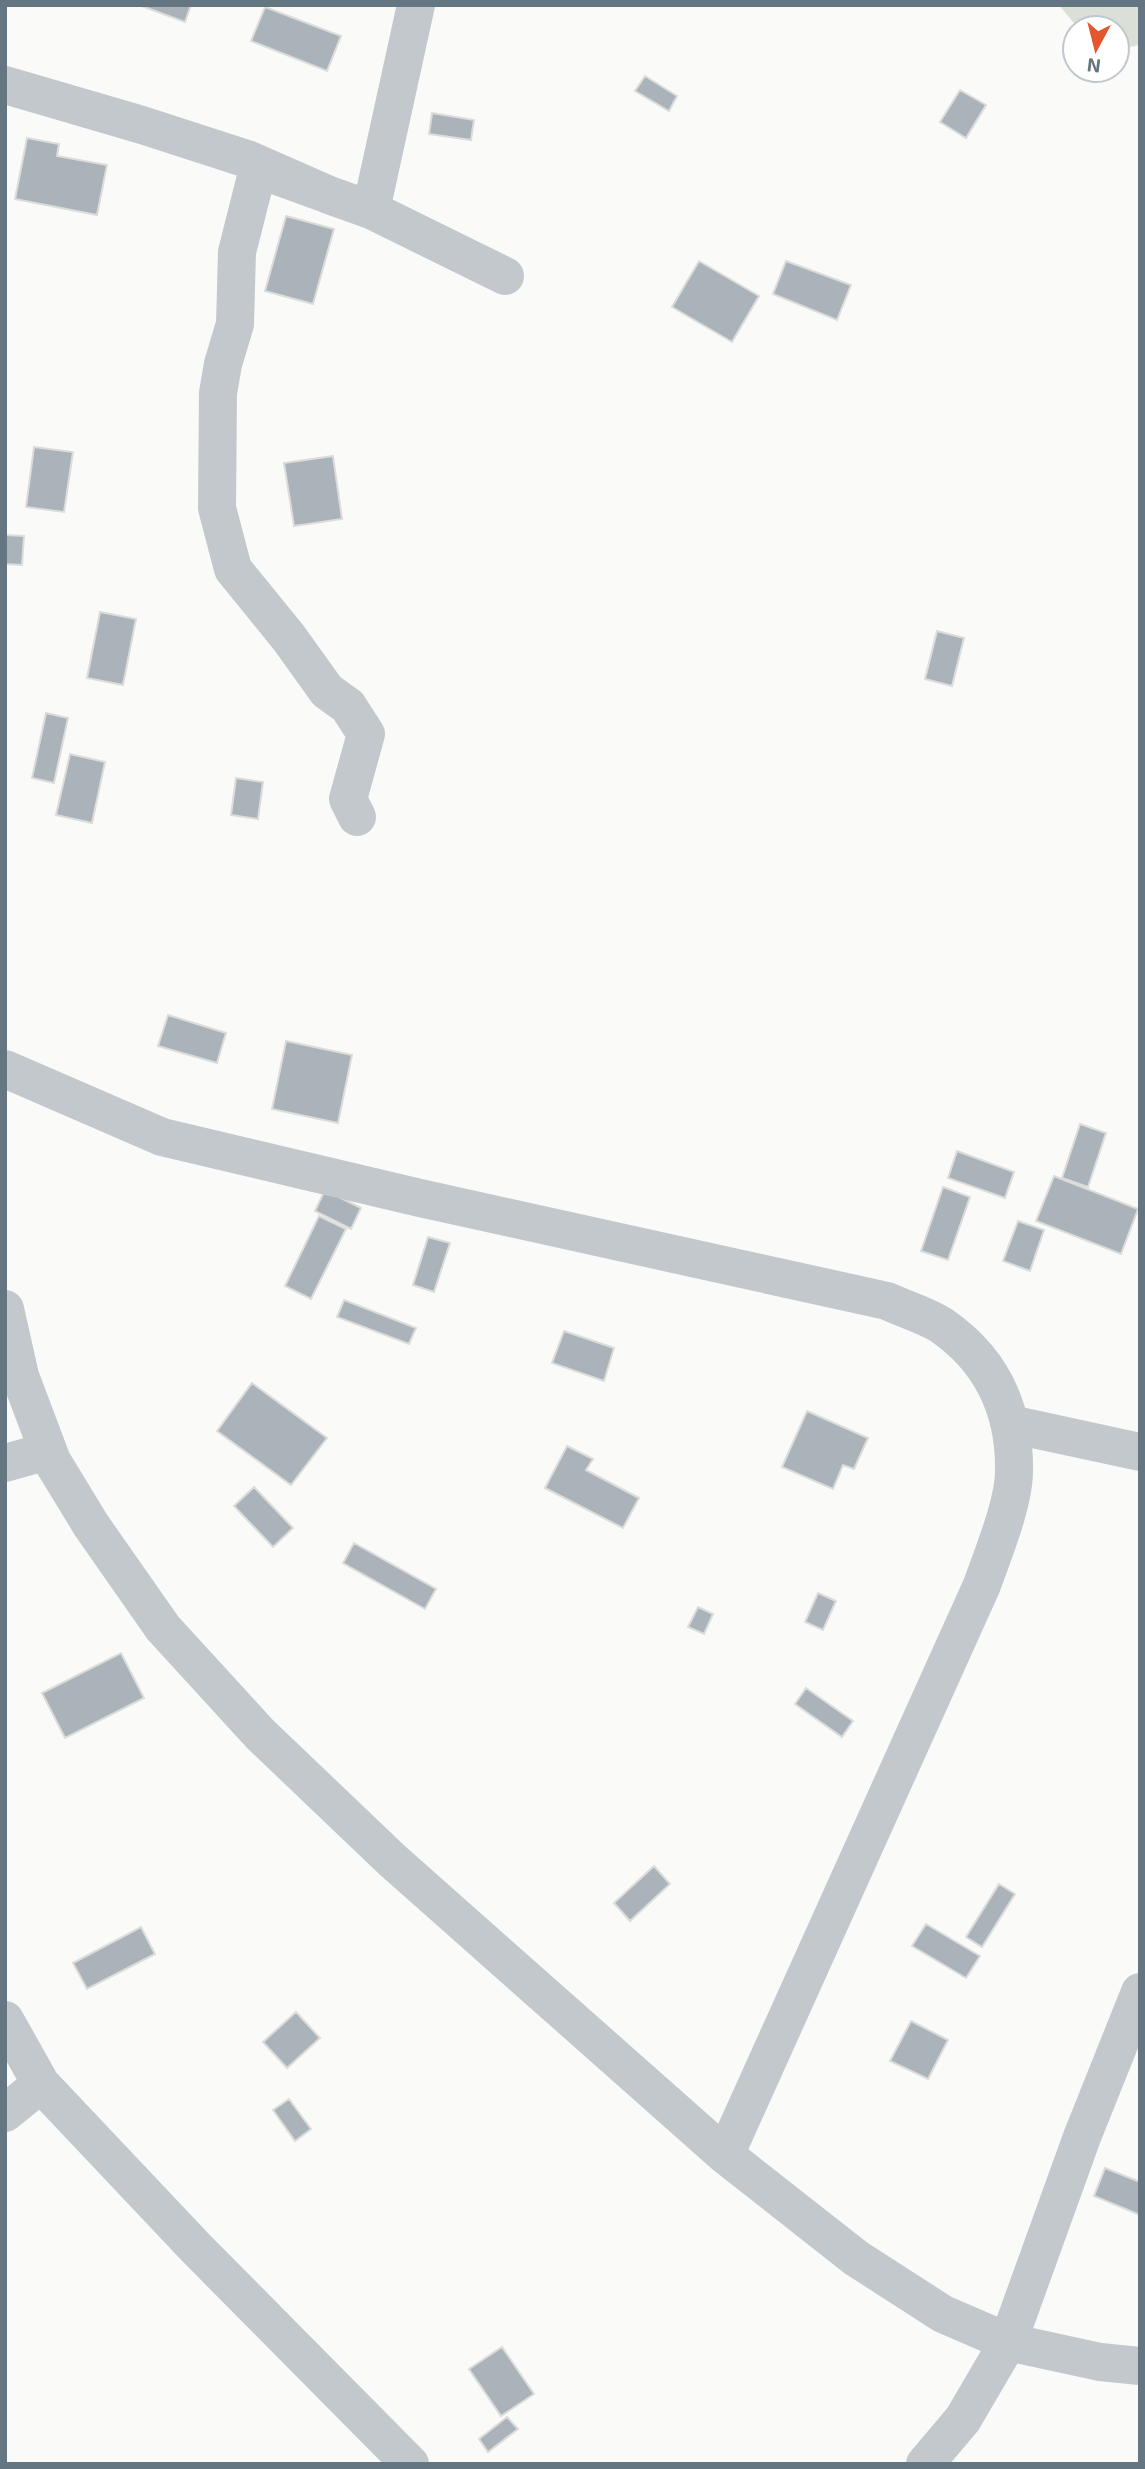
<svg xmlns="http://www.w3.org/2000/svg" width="1145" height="2469" font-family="'Exo 2',sans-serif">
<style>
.green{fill:#dadfd7}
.building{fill:#aab3b9;stroke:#dcdcda;stroke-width:2}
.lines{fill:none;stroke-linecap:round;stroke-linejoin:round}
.minor{stroke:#c3c8cc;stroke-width:38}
</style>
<rect width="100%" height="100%" fill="#fafaf8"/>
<path class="green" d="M1059 5H1140V45L1117 49V28H1078Z"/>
<path class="building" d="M139 5H191L185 22Z
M265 7 341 36 327 71 251 41Z
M645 76 677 96 669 111 635 91Z
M960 90 986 105 966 138 940 122Z
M432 113 474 120 471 140 429 134Z
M27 138 59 144 57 156 107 165 97 215 15 199Z
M286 216 334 229 313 304 265 291Z
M699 261 759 296 732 342 672 307Z
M786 261 851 285 837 320 773 294Z
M34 447 73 452 64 512 26 507Z
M333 456 342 519 294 526 284 463Z
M5 535 24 536 22 565 5 564Z
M100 612 136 619 123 685 87 678Z
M937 631 964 638 952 686 925 679Z
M46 713 68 718 54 783 32 778Z
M70 754 105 762 92 823 56 815Z
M236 778 263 782 258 819 231 815Z
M168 1015 226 1033 217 1063 158 1046Z
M286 1041 352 1055 338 1123 272 1109Z
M1080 1124 1106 1133 1088 1187 1062 1178Z
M957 1151 1014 1172 1005 1198 948 1178Z
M1054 1176 1138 1209 1121 1254 1036 1221Z
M943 1187 970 1197 948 1260 921 1251Z
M325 1190 361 1208 351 1229 315 1211Z
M319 1216 346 1229 311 1299 285 1286Z
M1018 1221 1044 1230 1030 1271 1003 1261Z
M428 1237 450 1243 434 1292 413 1285Z
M344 1300 416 1328 409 1344 337 1317Z
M564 1331 614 1348 604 1381 552 1363Z
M252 1383 327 1438 291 1485 217 1431Z
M807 1411 868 1438 854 1469 843 1465 833 1489 782 1467Z
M567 1446 593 1459 586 1470 639 1498 623 1528 545 1488Z
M254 1487 293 1528 273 1547 234 1506Z
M354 1543 436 1589 425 1609 343 1563Z
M818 1593 836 1601 823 1630 805 1622Z
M698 1607 713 1614 704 1634 688 1627Z
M121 1653 144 1698 65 1738 42 1693Z
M806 1688 853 1721 842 1737 795 1704Z
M654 1866 670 1884 630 1921 614 1903Z
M999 1884 1015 1894 982 1947 966 1937Z
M926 1924 980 1956 966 1978 912 1946Z
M141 1927 155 1954 87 1989 73 1963Z
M296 2012 320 2038 287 2068 263 2042Z
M911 2021 948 2040 928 2079 890 2061Z
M289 2099 311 2129 295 2141 273 2110Z
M1105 2168 1140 2182V2215L1094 2196Z
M502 2347 534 2394 501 2416 469 2369Z
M507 2417 518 2429 488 2452 479 2439Z"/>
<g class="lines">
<path class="minor" d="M5 85 142 125 247 159 329 195 371 210 505 276
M329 195 258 169 237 252 235 324 223 364 218 393 217 508 233 569 289 638 327 691 348 706 366 734 348 799 357 817
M371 210 416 5
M5 1069 162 1137 420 1198 887 1301C904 1309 925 1315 941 1325 992 1360 1015 1409 1014 1471 1014 1503 993 1554 982 1585L725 2155
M5 1309 20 1376 52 1461 91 1525 163 1628 260 1734 392 1860 725 2155 856 2258 943 2314 1008 2342 1100 2362 1140 2366
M1010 1424 1140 1452
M5 1463 48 1451
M5 2020 41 2084 196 2248 410 2464
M5 2113 41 2084
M925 2464 963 2419 1008 2342 1082 2137 1140 1992"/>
</g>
<rect width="1145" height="2469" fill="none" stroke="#657683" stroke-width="14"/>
<g transform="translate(1096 49) rotate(187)"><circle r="33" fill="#ffffff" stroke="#c1c8cd" stroke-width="2"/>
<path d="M0-5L12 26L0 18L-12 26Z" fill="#e4572e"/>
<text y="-10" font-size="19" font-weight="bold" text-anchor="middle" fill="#657683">N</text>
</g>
</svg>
